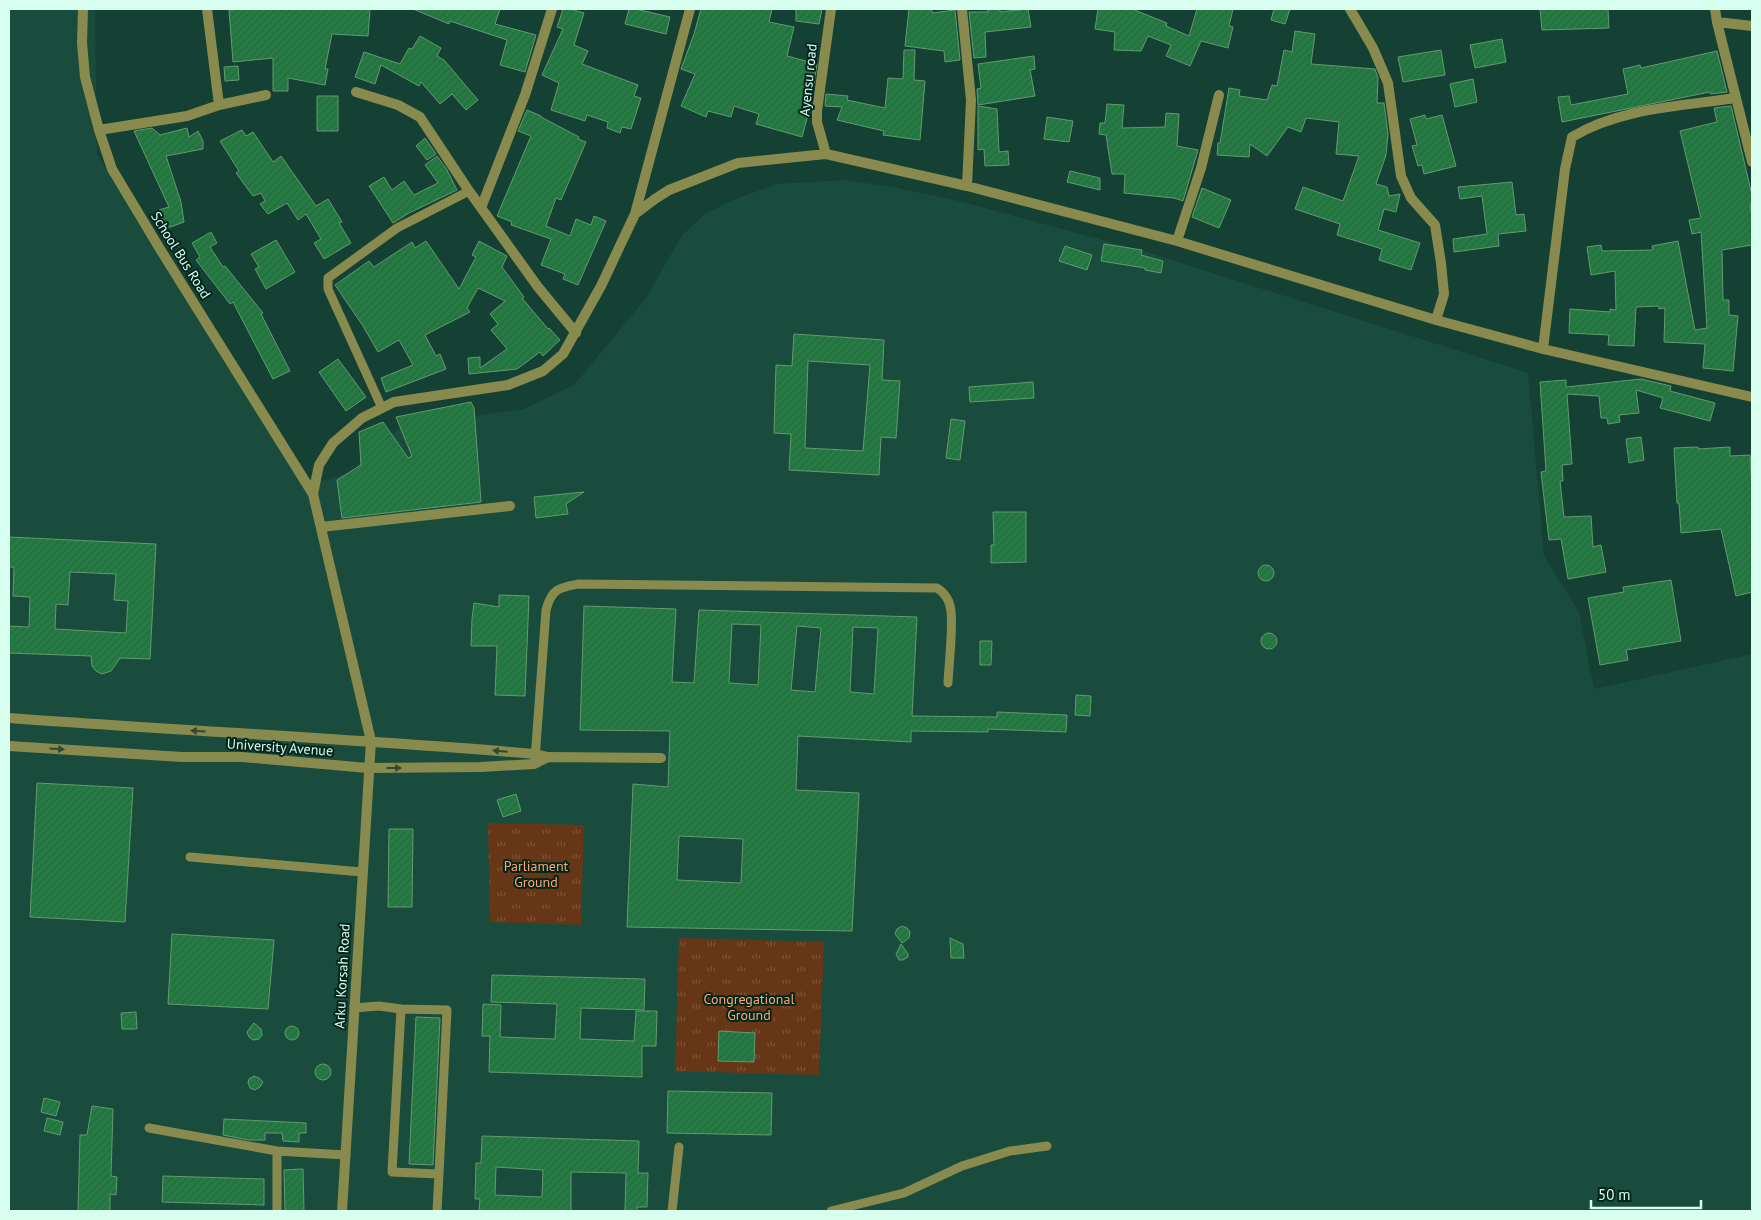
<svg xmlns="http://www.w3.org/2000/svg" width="1761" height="1220" font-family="'PT Sans',sans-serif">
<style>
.built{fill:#1a4c3d}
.park{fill:url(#park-tufts)}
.building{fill:url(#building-hatch);stroke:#629b70;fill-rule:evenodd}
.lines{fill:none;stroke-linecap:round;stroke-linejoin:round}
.lane{stroke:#898b4e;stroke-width:9}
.street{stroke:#898b4e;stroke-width:10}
.oneway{fill:#32492e}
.labels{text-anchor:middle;stroke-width:4;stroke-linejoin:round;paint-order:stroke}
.street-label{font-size:14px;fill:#d8fef0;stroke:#03251c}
.park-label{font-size:14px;fill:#ffa773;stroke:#03251c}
</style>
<defs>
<pattern id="park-tufts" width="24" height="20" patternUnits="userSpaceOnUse" patternTransform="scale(1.25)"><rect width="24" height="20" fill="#663616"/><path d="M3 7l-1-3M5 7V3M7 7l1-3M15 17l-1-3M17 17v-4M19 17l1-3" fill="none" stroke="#7b5438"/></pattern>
<pattern id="building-hatch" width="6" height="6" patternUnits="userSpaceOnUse" patternTransform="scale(1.25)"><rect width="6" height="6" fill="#217d41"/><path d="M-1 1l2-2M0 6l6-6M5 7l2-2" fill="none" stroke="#336245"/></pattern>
</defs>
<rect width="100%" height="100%" fill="#154034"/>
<path class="built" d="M9 9H95L97 154 308 485 352 472 378 442 405 426 524 409 575 384 646 298 682 235 705 214 733 200 777 184 845 180 893 187 963 202 1143 251 1528 373 1544 556 1579 612 1594 689 1752 654V1211H9Z"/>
<path class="park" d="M488 823 584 825 581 925 490 922Z
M679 938 824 942 819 1075 675 1071Z"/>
<path class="building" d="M242 9H370L368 36 332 34 325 69H328L325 85 288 78V91H273V58L233 62 229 10Z
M413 9H500L495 24 536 35 525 72 500 65 507 40 450 21 449 24Z
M563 9H570L584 13 574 45 588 51 582 64 638 85 634 96 641 98 631 129 622 127 620 133 607 128 608 122 587 115 585 121 551 110 559 83 542 75 563 29 557 27Z
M629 9H636L670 17 666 34 625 24Z
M701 9H772L769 22 794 27 787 56 817 64 811 104 802 137 756 124 759 114 734 106 731 117 708 111 706 117 681 106 695 74 681 69 694 34Z
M796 9H822L819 24 796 21Z
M909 9H932V13L955 10 960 60 945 62 944 51 905 46Z
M988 9H1000V12L1028 9 1031 27 985 32 986 57 974 58 969 12H988Z
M1098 9H1132L1167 23 1166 26 1189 36 1197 9H1233L1229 26 1233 27 1228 48 1201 41 1190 66 1166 56 1171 45 1148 36 1141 51 1114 50 1115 32 1095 29Z
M1274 9H1290L1285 24 1271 20Z
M1540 9H1608L1609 28 1542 30Z
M1295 31 1315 34 1311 64 1375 69 1378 78 1377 103H1384L1388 134 1386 155 1376 184 1387 187 1389 196 1400 194 1396 212 1384 209 1378 230 1420 243 1411 270 1379 260 1382 249 1337 235 1340 224 1295 209 1303 187 1343 201 1359 156 1336 154 1339 122 1306 118 1301 132 1288 127 1267 156 1250 144 1249 157 1217 155 1218 143H1220L1229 88 1240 90 1239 96 1267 100 1272 85 1277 86 1284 50 1292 52Z
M420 36 441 48 437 56 444 60 478 100 466 110 452 94 440 104 421 82 419 86 381 65 375 84 355 77 364 52 400 64 409 48 412 49Z
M1502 39 1506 62 1475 68 1470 45Z
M904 50H915L914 80 925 81 920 140 883 135 884 131 837 120 842 107 825 106 826 94 848 96 847 100 885 108 888 78 903 79Z
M1441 50 1445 75 1403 82 1398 57Z
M1717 51 1727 92 1711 94 1710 92 1562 122 1558 97 1569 96 1571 105 1628 94 1623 69 1640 65 1641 68Z
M1034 56 1035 69 1030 70 1035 96 978 105 977 89 981 88 978 64Z
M238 66 239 80 225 81 224 67Z
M1473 79 1477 102 1455 107 1450 84Z
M317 96H338V131H317Z
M1107 104 1124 105 1122 128 1165 127 1166 113 1179 114 1177 146 1198 150 1183 201 1174 198 1124 193 1125 174H1112L1106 135 1099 134 1100 123H1105Z
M978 106 997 109 999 152 1008 151 1009 165 985 166 984 149 978 150Z
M1731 106 1752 195V204L1750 205 1752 216V245L1722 250 1723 300H1729V315L1738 316 1733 371 1703 368 1705 344 1664 342 1665 308 1659 309V306L1636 307 1634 346 1608 345 1609 335 1569 333 1570 309 1610 312V309L1616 310 1615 271 1591 275 1587 247 1601 245 1602 251 1653 250 1652 246 1678 241 1695 330 1707 328 1701 232 1692 234 1689 220 1701 218 1680 131 1717 122 1714 108Z
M527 110 541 116V117L579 137 578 139 586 142 561 200 556 198 546 226 570 236 576 219 591 225 594 216 606 221 578 285 563 279 565 274 541 265 551 239 511 225 512 222 497 216 531 136 518 131Z
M1425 115 1426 119 1442 115 1456 166 1424 174 1422 165 1418 166 1412 146 1417 145 1410 119Z
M1047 117 1073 121 1069 142 1044 139Z
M152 128 160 135 187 128 189 137 198 131 203 141V149L166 156 181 202 184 222 165 229 159 210 169 207 134 131Z
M242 130 246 136 253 132 273 162 281 156 316 206 328 199 342 222 339 223 351 243 324 259 314 243 321 239 306 214 298 220 287 203 268 214 260 204 265 201 261 193 253 196 236 173 239 171 220 141Z
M425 138 436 154 427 160 416 146Z
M437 156 446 168 457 190 409 213 393 223 369 186 384 177 392 190 404 181 414 195 438 183 425 165Z
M1070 171 1100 178V190L1067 182Z
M1512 182 1516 215 1524 214 1526 231 1498 234 1499 246 1454 252 1453 239 1487 234 1482 196 1460 199 1458 187Z
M1202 188 1231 200 1219 228 1192 217Z
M211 232 217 243 210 247 223 267 225 266 263 313 261 314 290 371 273 379 233 302 230 304 196 260 200 257 192 243Z
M276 240 295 272 266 289 255 269 259 267 251 254Z
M426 241 459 289 476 257 472 255 479 241 507 256 502 267 524 297 522 298 548 329 549 328 560 340 543 356 540 352 517 369 469 374 468 358 480 357V368L507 349 491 330 498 324 490 314 505 301 478 288 467 308 470 312 425 335 436 356 440 354 446 369 386 392 381 378 413 365 399 340 378 352 363 326 335 285 369 261 374 267 412 242 415 248Z
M1104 244 1142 250 1141 255 1163 261 1161 273 1145 270V268L1101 261Z
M1065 246 1092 255 1087 270 1059 261Z
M794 334 884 340 882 380 900 381 896 438 881 437 879 475 789 470 791 434 774 433 776 365 792 366ZM808 361 870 365 863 451 805 448Z
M338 359 366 397 346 411 319 372Z
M1641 379 1671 386 1670 391 1715 403 1710 421 1660 408 1663 398 1636 390 1639 413 1619 415 1620 422 1608 424 1607 418H1601L1599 396 1567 394 1572 464 1562 465 1563 481H1560L1564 517 1591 516 1593 547 1601 545 1606 572 1568 579 1561 539 1549 540 1541 472 1546 471 1540 382 1566 380V387Z
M1033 382 1034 398 970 402 969 387Z
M471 402 474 408 481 502 342 518 337 480 361 465 359 432 383 422 408 458 412 456 396 417Z
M951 419 965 421 960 460 946 458Z
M1641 437 1644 460 1629 463 1626 439Z
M1698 447V449L1730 447V456L1750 455 1752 484V592L1736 596 1721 529 1681 533 1679 503H1677L1674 448Z
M584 492 566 504 568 514 536 518 534 497Z
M993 512H1026V562L991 563V545H994Z
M9 537 156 544 150 659 120 658 111 671 102 674 96 671 92 666 91 656 9 653V626L29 627 30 597 13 596 14 567H9ZM70 572 116 574 114 600 128 601 126 633 55 629 56 604 68 605Z
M1258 573a8 8 0 1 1 16 0a8 8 0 1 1-16 0Z
M1671 580 1681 641 1626 650 1628 660 1600 665 1588 598 1624 592 1623 587Z
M499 595 529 596 525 696 495 695 497 646H471L472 619 474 603 499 607Z
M584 606 676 609 672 682 694 683 699 610 917 617 912 716 997 717V712L1067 715 1066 732 988 729V732L911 731V742L798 736 796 790 859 793 852 931 627 927 633 784 668 787 670 731 580 730ZM732 624 761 625 758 685 729 683ZM797 626 821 628 815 692 791 690ZM853 627 878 628 874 694 850 692ZM679 836 743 839 741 883 677 880Z
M1261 641a8 8 0 1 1 16 0a8 8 0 1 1-16 0Z
M980 641H992L991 665H980Z
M1076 695 1091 696 1090 716 1075 715Z
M37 783 133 788 125 922 30 917Z
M516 794 521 811 503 817 497 800Z
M389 829H413L412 907H388Z
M902 926 907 928 910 932 909 938 902 943 895 934 897 929Z
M172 934 274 940 268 1009 168 1004Z
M950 938 963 944 964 958H951Z
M901 944 908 954V957L903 960H899L896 954Z
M492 975 645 979 644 1010 581 1008 580 1039 634 1041 636 1011H657L656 1046H642V1077L489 1072 490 1036H482L483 1004 501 1005 500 1037 555 1039 557 1004 491 1002Z
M136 1012 137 1029H122L121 1013Z
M416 1017 440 1018 433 1165 409 1164Z
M254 1023 261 1029 262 1035 259 1039 253 1040 249 1037 247 1032Z
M285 1033a7 7 0 1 1 14 0a7 7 0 1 1-14 0Z
M719 1031 755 1033 754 1062 718 1061Z
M315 1072a8 8 0 1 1 16 0a8 8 0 1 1-16 0Z
M254 1076 259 1078 263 1082 260 1087 255 1090 250 1088 248 1083 249 1079Z
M668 1091 772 1093 771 1135 667 1133Z
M44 1098 60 1102 56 1116 41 1112Z
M92 1106 113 1109 111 1176 117 1177 116 1195 110 1194V1211H78L80 1135H87Z
M47 1118 63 1122 60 1135 44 1131Z
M224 1119 306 1123V1133H299V1142L283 1141 282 1133H265V1140H248L223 1135Z
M482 1136 639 1141 638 1173H648L647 1207H637V1211H625L626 1173 571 1172V1211H479L480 1199H475L476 1163H481ZM496 1167 543 1170 542 1197 495 1195Z
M303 1169 304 1211H285L284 1170Z
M163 1176 264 1179V1205L162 1202Z"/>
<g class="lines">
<path class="lane" d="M382 408 328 289V278L397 228 469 191
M535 759 546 610C552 588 559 588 579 584L937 588C945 593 950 601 951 611 953 632 949 661 948 683
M190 857 362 872
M354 1008 379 1006 401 1009 392 1172 439 1174 437 1211
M401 1009 447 1010 439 1174
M149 1128 277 1151V1211
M277 1151 346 1155
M672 1211 679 1147
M831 1211 904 1193 962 1166 1010 1151 1047 1146"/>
<path class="street" d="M83 9 82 43 85 77 99 130 112 169 160 249 313 494
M207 9 219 105
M962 9 971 100 967 186
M1350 9 1373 48 1388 83 1401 176 1411 198 1435 225 1441 263 1444 294 1436 320
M1715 9 1717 22 1752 26
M1717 22 1752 162
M356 92 398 105 420 117 469 191 538 287 576 333
M99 130 187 116 219 105 266 95
M826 154 817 122V111L831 9
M481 208 525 95 552 9
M635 214 690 9
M1177 241 1201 168 1219 95
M1543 349 1565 169 1572 137C1620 108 1681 106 1736 98
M321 527 510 506
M9 718C184 731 360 739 535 754L548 757 661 758
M9 746 182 757H242L368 768 481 767 534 764 548 757
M342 1211 371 741 313 494 319 465 333 443 362 418 394 402 508 385 543 371 563 354 601 286 635 214 655 199 669 190 738 163 826 154 967 186 1177 241 1436 320 1543 349 1752 397"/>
</g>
<defs><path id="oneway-solid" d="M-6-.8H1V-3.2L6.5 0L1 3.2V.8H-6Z" transform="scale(1.25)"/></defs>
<g class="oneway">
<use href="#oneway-solid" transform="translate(198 731) rotate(-177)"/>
<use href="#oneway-solid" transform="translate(57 749) rotate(4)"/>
<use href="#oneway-solid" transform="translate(500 751) rotate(-175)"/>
<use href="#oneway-solid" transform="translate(394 768)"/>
</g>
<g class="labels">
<g class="street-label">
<text transform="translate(808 80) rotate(-84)" y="5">Ayensu road</text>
<text transform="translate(181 255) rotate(58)" y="5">School Bus Road</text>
<text transform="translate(280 747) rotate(4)" y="5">University Avenue</text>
<text transform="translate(342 976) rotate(-87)" y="5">Arku Korsah Road</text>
</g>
<g class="park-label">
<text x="536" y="871">Parliament<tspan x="536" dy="16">Ground</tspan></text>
<text x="749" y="1004">Congregational<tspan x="749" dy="16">Ground</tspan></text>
</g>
</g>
<rect width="1761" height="1220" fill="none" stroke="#d8fef0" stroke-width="20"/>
<path d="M1591 1200v8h110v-8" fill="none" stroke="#d8fef0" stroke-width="2.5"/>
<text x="1598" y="1200" font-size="15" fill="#d8fef0" stroke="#03251c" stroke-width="4" paint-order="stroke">50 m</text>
</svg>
